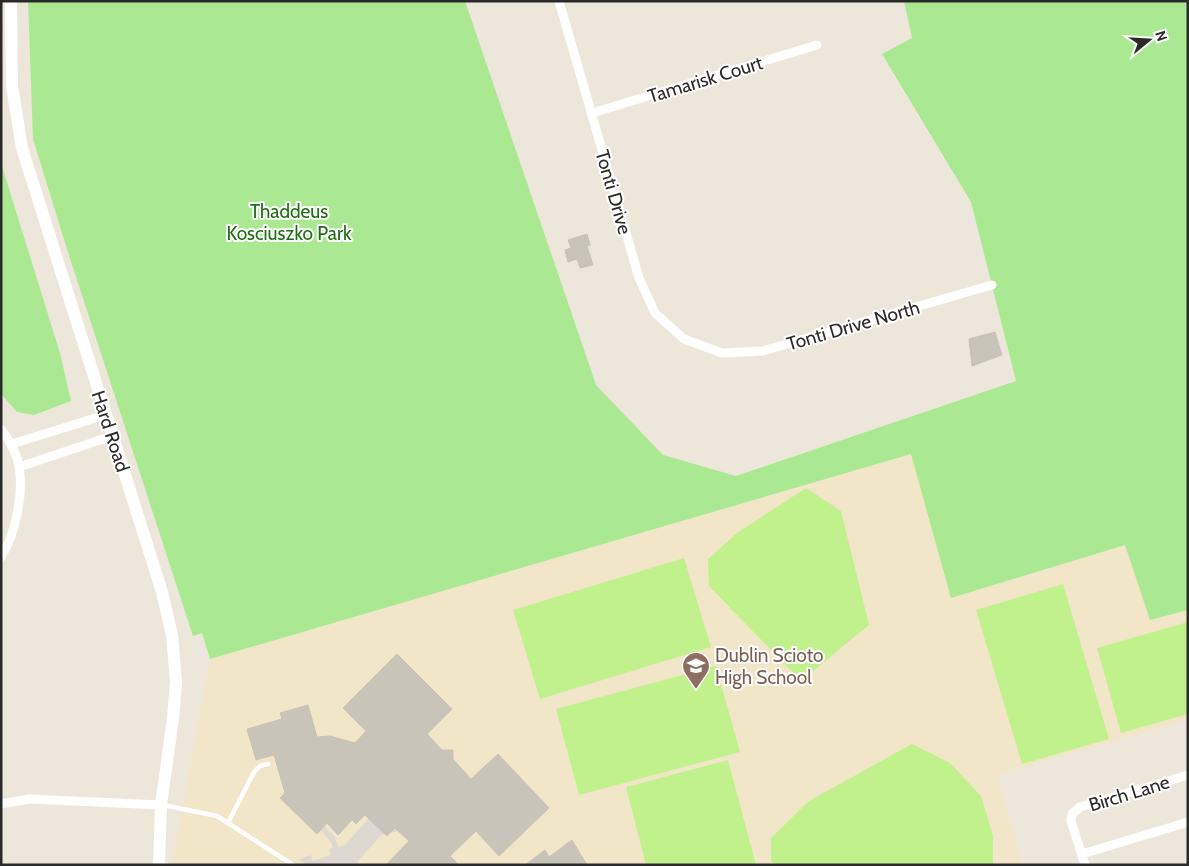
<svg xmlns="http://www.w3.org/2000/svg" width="1189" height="866" font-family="Cabin,sans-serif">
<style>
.education{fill:#f1e6c8}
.green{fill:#aae992}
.pitch{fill:#c1f18d}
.plaza{fill:#ddd9d2}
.building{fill:#c8c4b9;stroke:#c9c3b4}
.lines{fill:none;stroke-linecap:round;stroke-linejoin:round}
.service{stroke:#fff;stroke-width:4.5}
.minor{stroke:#fff;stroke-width:9}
.secondary{stroke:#fff;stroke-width:12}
.labels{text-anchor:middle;stroke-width:4;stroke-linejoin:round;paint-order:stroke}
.street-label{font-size:19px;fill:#2a2a2a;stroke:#fff}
.park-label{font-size:19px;fill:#216d14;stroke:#fff}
.education-label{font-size:19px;fill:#785e54;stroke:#fff;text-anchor:start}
</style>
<rect width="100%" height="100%" fill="#ede6db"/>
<path class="education" d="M912 454 951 598 1125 545 1150 620 1188 610V720L997 774 1022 865H172L210 659Z"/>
<path class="green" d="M28 1H465L596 385 663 455 736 476 1016 381 971 202 882 54 912 38 904 1H1188V610L1150 620 1125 545 951 598 911 454 210 659 202 633 193 636 66 246 33 139Z
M1 163 60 353 71 401 34 415 17 412 1 394Z"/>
<path class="pitch" d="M806 488 841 511 869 625 801 681 709 586 708 559 737 533Z
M684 558 711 647 540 699 513 610Z
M1063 584 1109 739 1022 764 976 610Z
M1188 622V714L1121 733 1097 648Z
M716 666 740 752 579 795 556 709Z
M912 744 950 763 981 796 993 836V865H774L771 861V838L809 801Z
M728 760 756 865H646L626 787Z"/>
<path class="plaza" d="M371 811 398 831 381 835 358 861V865H306L299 859 311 855 312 861 331 855 329 849 333 848 331 842 321 830 324 826 335 837 338 847 345 845 368 819Z"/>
<path class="building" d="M587 234 590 245 587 246 593 265 580 268 577 259 568 262 565 250 571 248 568 240Z
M995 332 1002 355 972 366 969 339Z
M397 654 452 709 427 734 442 750H453V759L471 779 498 754 549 808 499 856 476 831 450 856 459 865H386L409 841 395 828 387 836 365 815 356 824 352 820 338 835 327 823 317 834 280 798 285 793 274 755 256 760 247 729 282 719 280 713 308 705 317 737 330 736 355 743 366 731 343 708Z
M572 840 587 865H525L545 850 549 857Z"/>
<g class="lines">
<path class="service" d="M163 805 217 816 293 865
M228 823 254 772 260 766 268 764"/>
<path class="minor" d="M559 1 639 278 655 313 684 339 722 353 763 351 992 285
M592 113 817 45
M1 429C10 441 17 453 19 467 24 494 15 535 1 557
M12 444 105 415
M19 467 112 436
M1 804 29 799 161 805
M1082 854 1188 822
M1085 865 1071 821 1072 814 1080 807 1188 775"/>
<path class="secondary" d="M11 1 12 86 22 148 162 592 172 635 176 682 173 718 161 805 159 865"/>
</g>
<defs>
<symbol id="school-pin" viewBox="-11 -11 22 30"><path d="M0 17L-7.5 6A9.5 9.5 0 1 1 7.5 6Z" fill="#8d6e63" stroke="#fff"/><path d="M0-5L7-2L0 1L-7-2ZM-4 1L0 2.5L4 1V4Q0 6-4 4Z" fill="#fff"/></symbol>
</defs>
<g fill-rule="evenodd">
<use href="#school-pin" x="680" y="650" width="32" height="43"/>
</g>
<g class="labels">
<g class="street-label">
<text transform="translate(705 79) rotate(-17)" y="7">Tamarisk Court</text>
<text transform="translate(614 192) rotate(74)" y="7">Tonti Drive</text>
<text transform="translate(853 325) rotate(-16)" y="7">Tonti Drive North</text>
<text transform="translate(111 431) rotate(72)" y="7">Hard Road</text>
<text transform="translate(1129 793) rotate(-17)" y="7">Birch Lane</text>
</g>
<g class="park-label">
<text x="289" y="218">Thaddeus<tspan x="289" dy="22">Kosciuszko Park</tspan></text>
</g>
<g class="education-label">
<text x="715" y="662">Dublin Scioto<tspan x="715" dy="22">High School</tspan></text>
</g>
</g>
<rect width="1189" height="866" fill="none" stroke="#2a2a2a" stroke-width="5"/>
<g transform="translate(1149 40) rotate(72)" stroke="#ffffff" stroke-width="4" paint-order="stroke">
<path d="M0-4L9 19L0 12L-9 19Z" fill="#2a2a2a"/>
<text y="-8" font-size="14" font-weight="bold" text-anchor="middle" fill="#2a2a2a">N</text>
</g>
</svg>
